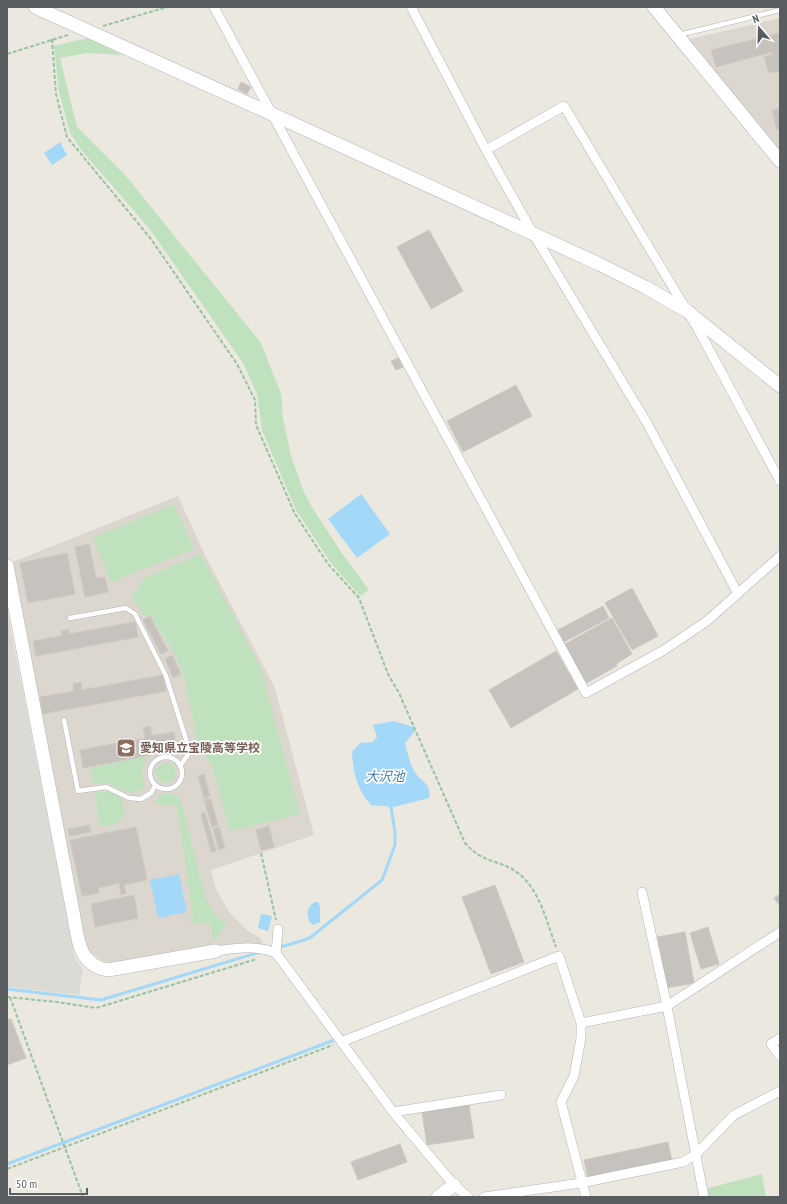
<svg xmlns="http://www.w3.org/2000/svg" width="787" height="1204" font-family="'PT Sans Narrow','Noto Sans JP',sans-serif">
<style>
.industrial{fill:#dcdad5}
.education{fill:#dbd7cf}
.green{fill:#c0e1be}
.water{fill:#a3d8f8}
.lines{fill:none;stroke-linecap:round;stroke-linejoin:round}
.stream{stroke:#a3d8f8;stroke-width:3}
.building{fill:#c6c3be;stroke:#cfc9bf}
.lane-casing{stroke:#b1b4b7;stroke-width:5.5}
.street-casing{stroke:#b1b4b7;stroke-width:10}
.secondary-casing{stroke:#b2b6ba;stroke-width:14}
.path{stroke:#98c2a1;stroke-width:2;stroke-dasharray:4 2;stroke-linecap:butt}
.lane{stroke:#fff;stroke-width:4.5}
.street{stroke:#fff;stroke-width:9}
.secondary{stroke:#fff;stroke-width:13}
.labels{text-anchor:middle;stroke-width:3.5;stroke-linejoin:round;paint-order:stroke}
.education-label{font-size:12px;font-weight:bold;fill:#785e54;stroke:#fff;text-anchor:start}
.water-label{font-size:13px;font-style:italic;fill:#4379a8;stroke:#fff}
</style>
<rect width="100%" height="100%" fill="#ebe8e0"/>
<path class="industrial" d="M7 610 75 958 83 970 79 995 7 987Z"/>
<path class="education" d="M780 18V157L690 43V39Z
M178 496 204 553 275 688 314 835 211 870 216 889 229 912 248 931 261 939 263 944 117 964 101 960 85 948 10 563Z"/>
<path class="green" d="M88 38 122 55 87 53 60 58 77 127 126 176 261 343 281 394 283 418 291 456 303 490 312 507 341 552 369 590 360 596 331 563 296 510 262 430 257 394 243 363 149 228 82 151 70 133 59 92 54 46Z
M174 504 194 549 111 582 93 538Z
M201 554 261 669 300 814 230 831 212 766 199 747 184 677 176 656 150 614 144 616 132 597 144 578Z
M149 756C142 766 140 774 145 785L140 791 130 793 109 784H94L90 768Z
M156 773a10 10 0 1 1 20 0a10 10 0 1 1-20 0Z
M95 792H111L123 800 124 816 116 824 100 827Z
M166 793 174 794 181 800 205 897 215 915 227 924 213 942 212 926 202 922 191 923 190 918 193 917 177 805 154 804 159 796Z
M762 1174 766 1197H707L705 1189Z"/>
<path class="water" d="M60 142 67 155 52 165 44 153Z
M361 494 390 534 357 558 328 519Z
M393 721 414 727 415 731 405 743C407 751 411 769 417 775 424 783 432 786 429 798L394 807 371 805C357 789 353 773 352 752L360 743 373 742 377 737 373 725Z
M179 874 187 912 158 918 150 880Z
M315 902H318L320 907V922L313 925C305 920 306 906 315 902Z
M261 914 272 916 268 931 258 928Z"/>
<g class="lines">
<path class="stream" d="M277 948 304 940 311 937 382 880 395 845V832L391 807
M7 989 101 1000 260 952
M7 1164 337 1039"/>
</g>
<path class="building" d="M780 33V71L769 73 764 57 773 54 772 52 716 67 711 50Z
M241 82 251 87 247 94 238 89Z
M780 108V129L777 130 772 110Z
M429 230 463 291 431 309 397 247Z
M398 358 403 367 396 370 391 361Z
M516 385 532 416 463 452 447 421Z
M89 544 96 578 105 577 108 592 85 597 75 547Z
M67 553 75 594 28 603 20 563Z
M632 588 658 636 632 650 605 603Z
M603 606 609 618 562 643 556 631Z
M150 616 168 651 161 654 143 620Z
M612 618 632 654 616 664 617 666 585 684 563 645Z
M135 622 138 637 36 656 33 641 62 636 61 631 69 629V634Z
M556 651 578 689 511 728 489 690Z
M172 655 181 674 173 678 165 659Z
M163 675 166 691 43 714 40 697 74 691 73 684 81 682 82 690Z
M150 726 152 736 174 732 178 750 83 768 80 750 145 738 143 728Z
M204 774 210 796 204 798 198 776Z
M211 799 218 825 212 827 204 800Z
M205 812 216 851 211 852 201 814Z
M89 825 91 832 69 836 68 829Z
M269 826 274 847 261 850 256 830Z
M136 827 147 880 124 885 126 893 121 895 119 883 98 888 99 893 82 896 70 840Z
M219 827 225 848 219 850 213 829Z
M495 885 524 962 491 974 462 897Z
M780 894V906L774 898Z
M134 895 138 918 95 927 91 904Z
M708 927 719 964 701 969 690 933Z
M685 932 694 983 666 988 657 937Z
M11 1019 26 1058 7 1065V1020Z
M469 1105 474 1138 427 1145 422 1112Z
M668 1142 672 1161 588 1179 584 1160Z
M400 1144 407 1162 358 1180 351 1162Z"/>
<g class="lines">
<defs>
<path id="lane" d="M679 35 780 10
M70 618 126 608 135 614 166 676 190 752 180 766
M64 720 78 791 106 787 129 798 141 799 151 793 155 786
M150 773a16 16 0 1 1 32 0a16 16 0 1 1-32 0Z"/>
<path id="street" d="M214 7 586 693 664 650 707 621 780 556
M411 7 486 150 534 235 647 423 738 594
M486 150 564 106 698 329 780 481
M642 892 667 1006 704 1197
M216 951C238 948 255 945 276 953L393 1112 454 1185 468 1197
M276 953 278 929
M581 1023 667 1006 780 932
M780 1038 771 1044 780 1056
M341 1042 559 956 581 1023V1038L574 1076 561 1102 586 1197
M393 1112 501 1095
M484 1197 581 1183 683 1162 695 1155 734 1115 780 1091"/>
<path id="secondary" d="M35 7 272 114 599 264 645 287 687 311 780 386
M654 7 780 161
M7 566 73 912C78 937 77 965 108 970L216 951
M438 1197 454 1185"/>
</defs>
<use href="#lane" class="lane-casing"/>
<use href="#street" class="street-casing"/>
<use href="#secondary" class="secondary-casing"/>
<path class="path" d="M103 26 167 7
M52 39 56 94 67 137 151 239 237 364 255 400 256 425 295 514 328 564 359 598 388 674 399 693 465 843C483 864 499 859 518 873 540 890 547 923 556 947
M7 54 68 35
M261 853 276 920
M7 997 57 1002 96 1008 257 959
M10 997 83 1197
M7 1169 333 1045"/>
<use href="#lane" class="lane"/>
<use href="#street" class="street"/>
<use href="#secondary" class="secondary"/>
</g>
<defs>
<symbol id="school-square" viewBox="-11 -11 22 22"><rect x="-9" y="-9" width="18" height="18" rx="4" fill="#8d6e63" stroke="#fff"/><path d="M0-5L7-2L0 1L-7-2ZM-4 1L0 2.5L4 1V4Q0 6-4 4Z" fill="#fff"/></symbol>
</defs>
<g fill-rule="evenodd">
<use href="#school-square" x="115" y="737" width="22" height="22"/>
</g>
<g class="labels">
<g class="education-label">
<text x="140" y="752">愛知県立宝陵高等学校</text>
</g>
<g class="water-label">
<text x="385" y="781">大沢池</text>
</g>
</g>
<rect width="787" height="1204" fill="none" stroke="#595d60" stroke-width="16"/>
<g transform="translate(759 28) rotate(340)" stroke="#ffffff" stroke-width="3" paint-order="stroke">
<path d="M0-3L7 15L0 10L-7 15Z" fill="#595d60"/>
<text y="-6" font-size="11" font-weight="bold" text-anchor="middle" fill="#595d60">N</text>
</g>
<path d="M10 1188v6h77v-6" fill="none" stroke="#595d60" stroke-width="2"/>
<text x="16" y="1188" font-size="12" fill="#595d60" stroke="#ffffff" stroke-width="3" paint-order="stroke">50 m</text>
</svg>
